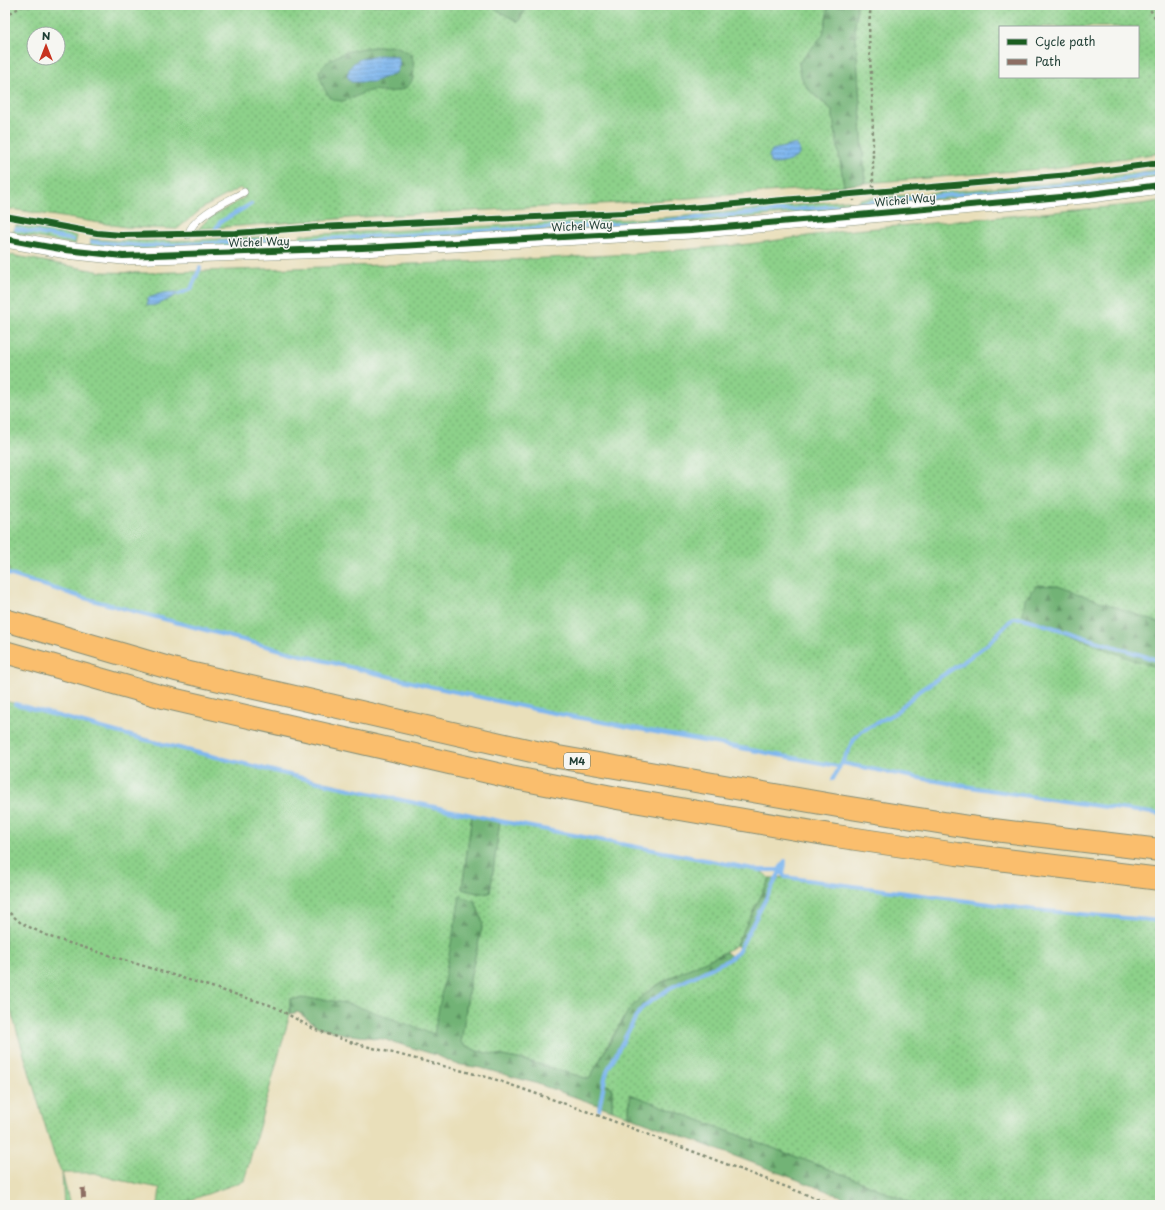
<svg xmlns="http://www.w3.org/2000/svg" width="1165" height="1210" font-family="'Playpen Sans',sans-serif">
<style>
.grass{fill:url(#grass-dots);stroke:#56875f;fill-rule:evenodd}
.forest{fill:url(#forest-firs);stroke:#487855}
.water{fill:url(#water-rules);stroke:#4f7a92}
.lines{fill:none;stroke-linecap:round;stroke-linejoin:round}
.stream{stroke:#7fb7ef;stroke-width:4}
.service-casing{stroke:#848e77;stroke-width:8}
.tertiary-casing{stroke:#848e77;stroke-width:18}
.motorway-casing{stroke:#848e77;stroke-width:24}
.path{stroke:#848e77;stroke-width:2.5;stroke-dasharray:3 3;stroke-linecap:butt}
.service{stroke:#fff;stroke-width:7}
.tertiary{stroke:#fff;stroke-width:17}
.motorway{stroke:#fabe6d;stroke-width:22}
.quiet{stroke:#8d6e63;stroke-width:5;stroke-dasharray:10 5;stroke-linecap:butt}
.cycleway-casing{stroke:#f6f6f2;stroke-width:8}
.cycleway{stroke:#1b5e20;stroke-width:6}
.labels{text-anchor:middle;stroke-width:3;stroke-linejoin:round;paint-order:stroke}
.shield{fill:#f6f6f2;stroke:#60746d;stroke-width:1}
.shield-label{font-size:10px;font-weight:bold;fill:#1f3d34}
.street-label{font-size:11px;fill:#1f3d34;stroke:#f6f6f2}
</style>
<defs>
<pattern id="grass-dots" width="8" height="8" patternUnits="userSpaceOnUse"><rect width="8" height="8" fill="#8dd18a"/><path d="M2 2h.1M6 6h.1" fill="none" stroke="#73ab72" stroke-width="1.8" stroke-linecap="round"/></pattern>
<pattern id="forest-firs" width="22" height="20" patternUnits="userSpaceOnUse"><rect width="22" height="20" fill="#72b376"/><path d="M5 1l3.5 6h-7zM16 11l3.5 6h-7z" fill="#5d9362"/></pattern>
<pattern id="water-rules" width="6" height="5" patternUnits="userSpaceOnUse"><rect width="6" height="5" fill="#7fb7ef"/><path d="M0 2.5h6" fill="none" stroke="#6796c2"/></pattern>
</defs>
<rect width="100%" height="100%" fill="#f6f6f2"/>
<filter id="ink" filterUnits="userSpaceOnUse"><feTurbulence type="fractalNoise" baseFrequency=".025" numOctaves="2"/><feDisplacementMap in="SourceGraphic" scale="8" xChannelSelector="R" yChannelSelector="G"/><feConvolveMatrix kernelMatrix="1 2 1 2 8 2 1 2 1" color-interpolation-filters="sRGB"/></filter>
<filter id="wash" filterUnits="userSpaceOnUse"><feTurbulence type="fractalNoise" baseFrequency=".012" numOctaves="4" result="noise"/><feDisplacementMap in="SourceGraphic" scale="16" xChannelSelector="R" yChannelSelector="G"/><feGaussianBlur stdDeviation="0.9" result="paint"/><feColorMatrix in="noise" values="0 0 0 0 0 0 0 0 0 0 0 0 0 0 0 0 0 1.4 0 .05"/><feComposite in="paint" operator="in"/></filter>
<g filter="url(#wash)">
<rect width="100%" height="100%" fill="#e9dfba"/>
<path class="grass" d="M5 5H829L823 35 799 63C801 90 814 94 832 110L844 186 637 202 377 216 198 229 208 219 245 197 244 192 240 188 204 207 177 229 126 227 5 208ZM34 34H58V58H34Z
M857 5H1160V153L1053 168 865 183 855 26ZM1000 27H1138V77H1000Z
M1160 169V176L1117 183 857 207V202L860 199 1087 180Z
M847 200 851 203 852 208 675 224 298 244 300 235 675 217Z
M1160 201V814L1041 799 842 763 837 766 543 711 424 685 292 653 84 598 9 574V567L5 566V254L102 272 146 273 441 263 634 254 749 244 844 231 1141 204Z
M16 225 77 236 75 245 13 233Z
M286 236 287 245 155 251 90 247 91 239C156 244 222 238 286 236Z
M5 701C160 744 316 781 472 815L462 889 477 893H490L500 821 759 870 770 878 736 945C711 962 680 970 654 987 623 1008 608 1047 589 1079L528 1061 477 1051 461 1043 471 974 483 923 475 901 434 1034 405 1024 290 999V1014L244 1181 176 1205H158L160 1188 114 1179 95 1173H62L70 1205H64L62 1173 54 1155 5 991Z
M785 877 1036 910 1160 921V1205H916L847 1176 629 1094V1116L612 1110V1087L604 1084 605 1078C622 1034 639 1002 683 980 702 971 722 966 738 952L777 878Z"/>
<path class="forest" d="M493 5H529L518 22 495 9Z
M829 5H857L855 26 865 183 844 186 832 110C814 93 801 90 799 63L823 35Z
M396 46 412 54C416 78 415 90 388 92 382 92 375 89 370 91 362 92 357 97 350 99 328 107 323 88 319 72 336 47 368 47 396 46Z
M1037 585 1058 586 1160 623V668L1133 660 1040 623 1023 614 1025 599Z
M472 815 500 821 490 893H477L462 889Z
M770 878H777L740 949 736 945Z
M460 896 475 901 483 923 471 974 461 1043 477 1051 528 1061 589 1079 628 1011 640 998 653 988 679 973 726 952 732 957C719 968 699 973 685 979 640 1000 622 1034 605 1078L604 1084 612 1087V1110L535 1083 481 1068 456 1064 436 1055 383 1039 344 1034 316 1026 298 1012 290 1014V999C345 994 384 1018 434 1034Z
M630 1094 847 1176 916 1205H864L629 1116Z"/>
<path class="water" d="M379 55 397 56 400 64 396 73 373 82H351L347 76C351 58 363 58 379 55Z
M796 144 799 148V155C792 161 780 166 770 163L769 156 772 150Z
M176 292 179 294C170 298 156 308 147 305L148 298 163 293Z"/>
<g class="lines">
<path class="stream" d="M860 203 1111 181 1160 172
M16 229 73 240
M215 230 220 222 251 204
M302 240 641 223 848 205
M92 242 144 246 283 240
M179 294 191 289 200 268
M5 573 84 598 292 653 424 685 543 711 837 766
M15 704 142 739 327 784 500 821 759 870H779L785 861
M842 763C947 785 1053 801 1160 814
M833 779 855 738 862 731 895 713 919 691 966 660 989 643 1013 618H1023L1160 661
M785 864 783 874 785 877 1036 910 1160 921
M599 1109 605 1078 608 1069 637 1015 644 1006 670 988 728 960 738 952 782 868"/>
</g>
</g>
<g filter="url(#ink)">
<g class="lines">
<defs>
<path id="service" d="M188 235C192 216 228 201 244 192"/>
<path id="tertiary" d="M5 239 66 250 123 256 362 248 691 230 1083 195 1160 185"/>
<path id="motorway" d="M5 620 176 670 558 757 838 806 969 827 1160 850
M5 652 163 697 510 777 617 798 836 836 957 854 1160 879"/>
</defs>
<use href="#service" class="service-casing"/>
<use href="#tertiary" class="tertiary-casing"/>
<use href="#motorway" class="motorway-casing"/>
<path class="path" d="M871 5C867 35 871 63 872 94 873 126 873 159 873 192
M1147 5 1160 25
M5 16 24 5
M853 194 854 201
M5 909 21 923 50 937 273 1006 314 1029 350 1042 494 1079 597 1115 834 1205"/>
<use href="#service" class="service"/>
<use href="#tertiary" class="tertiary"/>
<use href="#motorway" class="motorway"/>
<path class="quiet" d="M83 1188 84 1205"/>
<defs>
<path id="cycleway" d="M5 216 97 233 121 235 236 233 319 227 623 213 701 207 1070 175 1160 163
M5 239 66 250 123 256 362 248 691 230 1083 195 1160 185"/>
</defs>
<use href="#cycleway" class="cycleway-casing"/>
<use href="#cycleway" class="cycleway"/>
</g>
</g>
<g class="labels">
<rect class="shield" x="564" y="753" width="26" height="16" rx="3"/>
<g class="shield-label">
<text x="577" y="765">M4</text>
</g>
<g class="street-label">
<text transform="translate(905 200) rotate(-5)" y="4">Wichel Way</text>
<text transform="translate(582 226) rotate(-3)" y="4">Wichel Way</text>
<text transform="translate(259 242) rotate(-2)" y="4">Wichel Way</text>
</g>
</g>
<rect width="1165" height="1210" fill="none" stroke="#f6f6f2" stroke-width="20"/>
<rect x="999" y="26" width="140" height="52" fill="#f6f6f2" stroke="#a0aca6"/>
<rect x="1007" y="39" width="20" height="6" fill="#1b5e20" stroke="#a0aca6"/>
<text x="1035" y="46" font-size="12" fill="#1f3d34">Cycle path</text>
<rect x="1007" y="59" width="20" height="6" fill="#8d6e63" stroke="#a0aca6"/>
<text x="1035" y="66" font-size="12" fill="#1f3d34">Path</text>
<g transform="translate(46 46)"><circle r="19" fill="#f6f6f2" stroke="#a0aca6"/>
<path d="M0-3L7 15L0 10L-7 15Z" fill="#c8321e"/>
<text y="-6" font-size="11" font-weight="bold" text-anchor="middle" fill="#1f3d34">N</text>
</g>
</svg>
